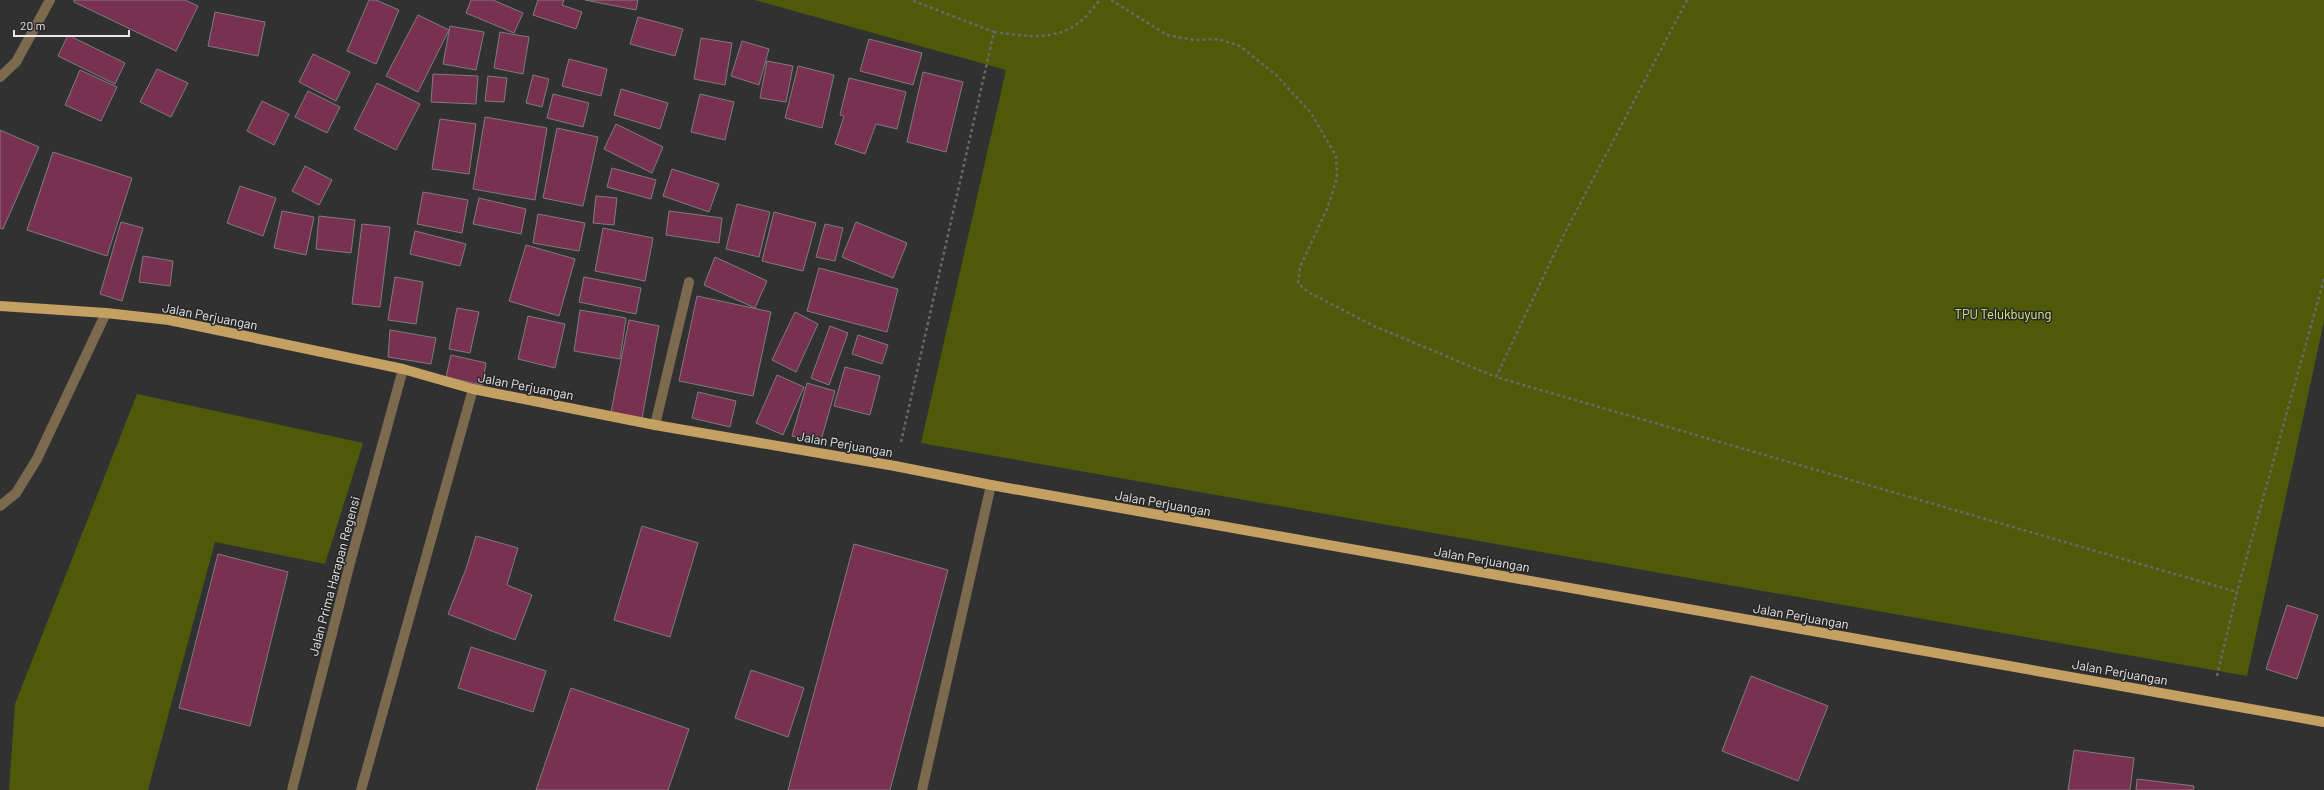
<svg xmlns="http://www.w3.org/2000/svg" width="2324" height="790" font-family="Barlow,sans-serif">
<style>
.green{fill:#4f5a09}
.building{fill:#783150;stroke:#7f7c7d}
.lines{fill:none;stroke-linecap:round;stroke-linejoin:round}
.path{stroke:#6a696a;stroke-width:2.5;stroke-dasharray:3 3;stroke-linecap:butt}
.service{stroke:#7b6a4d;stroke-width:10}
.minor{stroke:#7b6a4d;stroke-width:10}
.tertiary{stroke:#7b6a4d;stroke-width:10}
.primary{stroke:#c4a163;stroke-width:10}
.labels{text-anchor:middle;stroke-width:3;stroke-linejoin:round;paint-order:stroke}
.park-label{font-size:13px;fill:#d8eb7f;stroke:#282728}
.street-label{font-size:13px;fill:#e9e8e9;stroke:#282728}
</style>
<rect width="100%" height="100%" fill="#323132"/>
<path class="green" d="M755 0H2324V321L2247 676 921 443 1006 70Z
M137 394 363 443 325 564 215 542 148 790H9L15 704Z"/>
<path class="building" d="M74 0H185L198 6 176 51 74 2Z
M369 0H376L399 10 376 64 347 51Z
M471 0H493L523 13 514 33 466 13Z
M538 0H564L562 5 582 12 576 29 533 15Z
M585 0H638L636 10Z
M215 12 265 22 258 56 208 46Z
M418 15 449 30 418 92 386 76Z
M638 17 683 29 675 56 630 44Z
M450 26 484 32 476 70 443 64Z
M500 32 529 37 523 74 494 68Z
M68 35 125 63 115 84 58 56Z
M701 38 732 43 725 85 694 79Z
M869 39 922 53 913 85 860 71Z
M742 41 769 49 759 85 731 76Z
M313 54 350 72 336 101 299 82Z
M569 59 607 69 601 96 562 86Z
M767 61 793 66 786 102 760 98Z
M798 66 834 75 822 128 785 118Z
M157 69 188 83 171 117 140 102Z
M80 70 117 87 101 121 65 105Z
M923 72 963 82 946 152 907 142Z
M433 74 478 76 476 104 431 102Z
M533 75 549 79 542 107 526 103Z
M488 76 507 78 504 102 485 101Z
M849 78 906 92 897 129 876 124 865 154 835 144 844 116 840 115Z
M377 83 420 104 396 150 354 129Z
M621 89 668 103 660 129 614 115Z
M308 91 340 107 327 133 295 117Z
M553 94 589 103 583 127 547 118Z
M700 94 734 102 725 140 691 132Z
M262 101 289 114 274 145 247 131Z
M485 117 547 128 535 200 473 189Z
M440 119 476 124 469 174 432 169Z
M616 124 663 147 652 173 604 149Z
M557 128 598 137 583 206 543 198Z
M0 130 39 147 3 229 0 228Z
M53 152 132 178 107 256 27 230Z
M305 166 332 180 319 205 292 191Z
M612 168 656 180 651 199 607 187Z
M672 169 719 184 709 212 663 196Z
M240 186 276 198 263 236 227 223Z
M423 192 468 200 462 233 417 224Z
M596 196 617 198 614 225 593 223Z
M479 198 526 209 521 234 473 224Z
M737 204 770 212 759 257 726 249Z
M282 211 314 217 306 255 274 248Z
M669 211 722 218 719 243 666 235Z
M774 212 816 223 803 271 762 261Z
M538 214 585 223 579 251 533 243Z
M319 216 355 220 351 253 316 249Z
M121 222 143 228 122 301 100 294Z
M856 222 907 243 893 278 842 257Z
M362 224 390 227 380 307 352 304Z
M825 224 843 228 835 261 816 257Z
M603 228 653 238 645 281 595 271Z
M415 231 466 244 460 266 410 254Z
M526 245 575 259 559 316 509 301Z
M143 256 173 261 170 286 139 282Z
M715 257 767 281 755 308 704 285Z
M819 268 898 289 887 332 807 311Z
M395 277 423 282 416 324 388 320Z
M584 277 641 288 636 314 579 302Z
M697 296 771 312 753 396 679 381Z
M457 308 479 312 470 353 449 349Z
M580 310 626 318 620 359 574 351Z
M795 312 818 324 796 372 772 360Z
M528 316 565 324 555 368 518 359Z
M629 320 659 326 642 418 611 412Z
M830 326 848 333 829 385 811 378Z
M390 330 436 338 431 364 388 357Z
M858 335 888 345 882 364 852 354Z
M451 355 486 363 482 385 446 377Z
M845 367 880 376 870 415 834 406Z
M777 375 804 387 783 435 756 423Z
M807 383 835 391 820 444 792 436Z
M698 392 736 401 730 427 692 418Z
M642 526 698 543 670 637 614 620Z
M476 536 518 548 507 585 532 595 515 640 448 614 466 569Z
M854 544 948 570 890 790H788Z
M218 554 288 572 250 726 179 708Z
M2287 605 2318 615 2297 679 2266 669Z
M471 647 546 671 533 712 458 688Z
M751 670 804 688 788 737 735 718Z
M1751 676 1828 706 1798 781 1722 751Z
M571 688 689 729 668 790H536Z
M2074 750 2134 758 2130 790H2068Z
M2137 779 2194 786 2193 790H2136Z"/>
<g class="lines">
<path class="path" d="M1111 0 1167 35 1194 40 1218 39 1240 46 1276 75 1311 113 1336 156 1337 178 1327 209 1300 267 1298 283 1308 292 1374 326 1496 377
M1687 0 1559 244 1496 377 2237 592
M994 32C1024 36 1056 42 1081 21 1088 15 1094 7 1100 0
M901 442 994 32 911 0
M2217 676 2237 592 2324 279"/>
<path class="service" d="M0 506 16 493 37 459 106 313
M922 790 991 485"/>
<path class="minor" d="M0 77 16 62 50 0
M655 425 689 282"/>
<path class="tertiary" d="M292 790 350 563 403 369
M361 790 473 389"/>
<path class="primary" d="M0 306 106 313 169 320 403 369 473 389 655 425 895 466 991 485 2324 722"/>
</g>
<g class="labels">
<g class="park-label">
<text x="2003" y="319">TPU Telukbuyung</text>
</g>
<g class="street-label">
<text transform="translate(210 316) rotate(11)" y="5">Jalan Perjuangan</text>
<text transform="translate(526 386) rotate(11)" y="5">Jalan Perjuangan</text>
<text transform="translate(845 444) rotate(10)" y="5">Jalan Perjuangan</text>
<text transform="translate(1163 503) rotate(10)" y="5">Jalan Perjuangan</text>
<text transform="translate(1482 559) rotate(10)" y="5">Jalan Perjuangan</text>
<text transform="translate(334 576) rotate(-75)" y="5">Jalan Prima Harapan Regensi</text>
<text transform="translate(1801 616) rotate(10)" y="5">Jalan Perjuangan</text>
<text transform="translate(2120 672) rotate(10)" y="5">Jalan Perjuangan</text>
</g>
</g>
<path d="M14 30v6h115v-6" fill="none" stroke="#e9e8e9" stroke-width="2"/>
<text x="20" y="30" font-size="12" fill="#e9e8e9" stroke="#282728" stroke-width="3" paint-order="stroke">20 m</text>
</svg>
